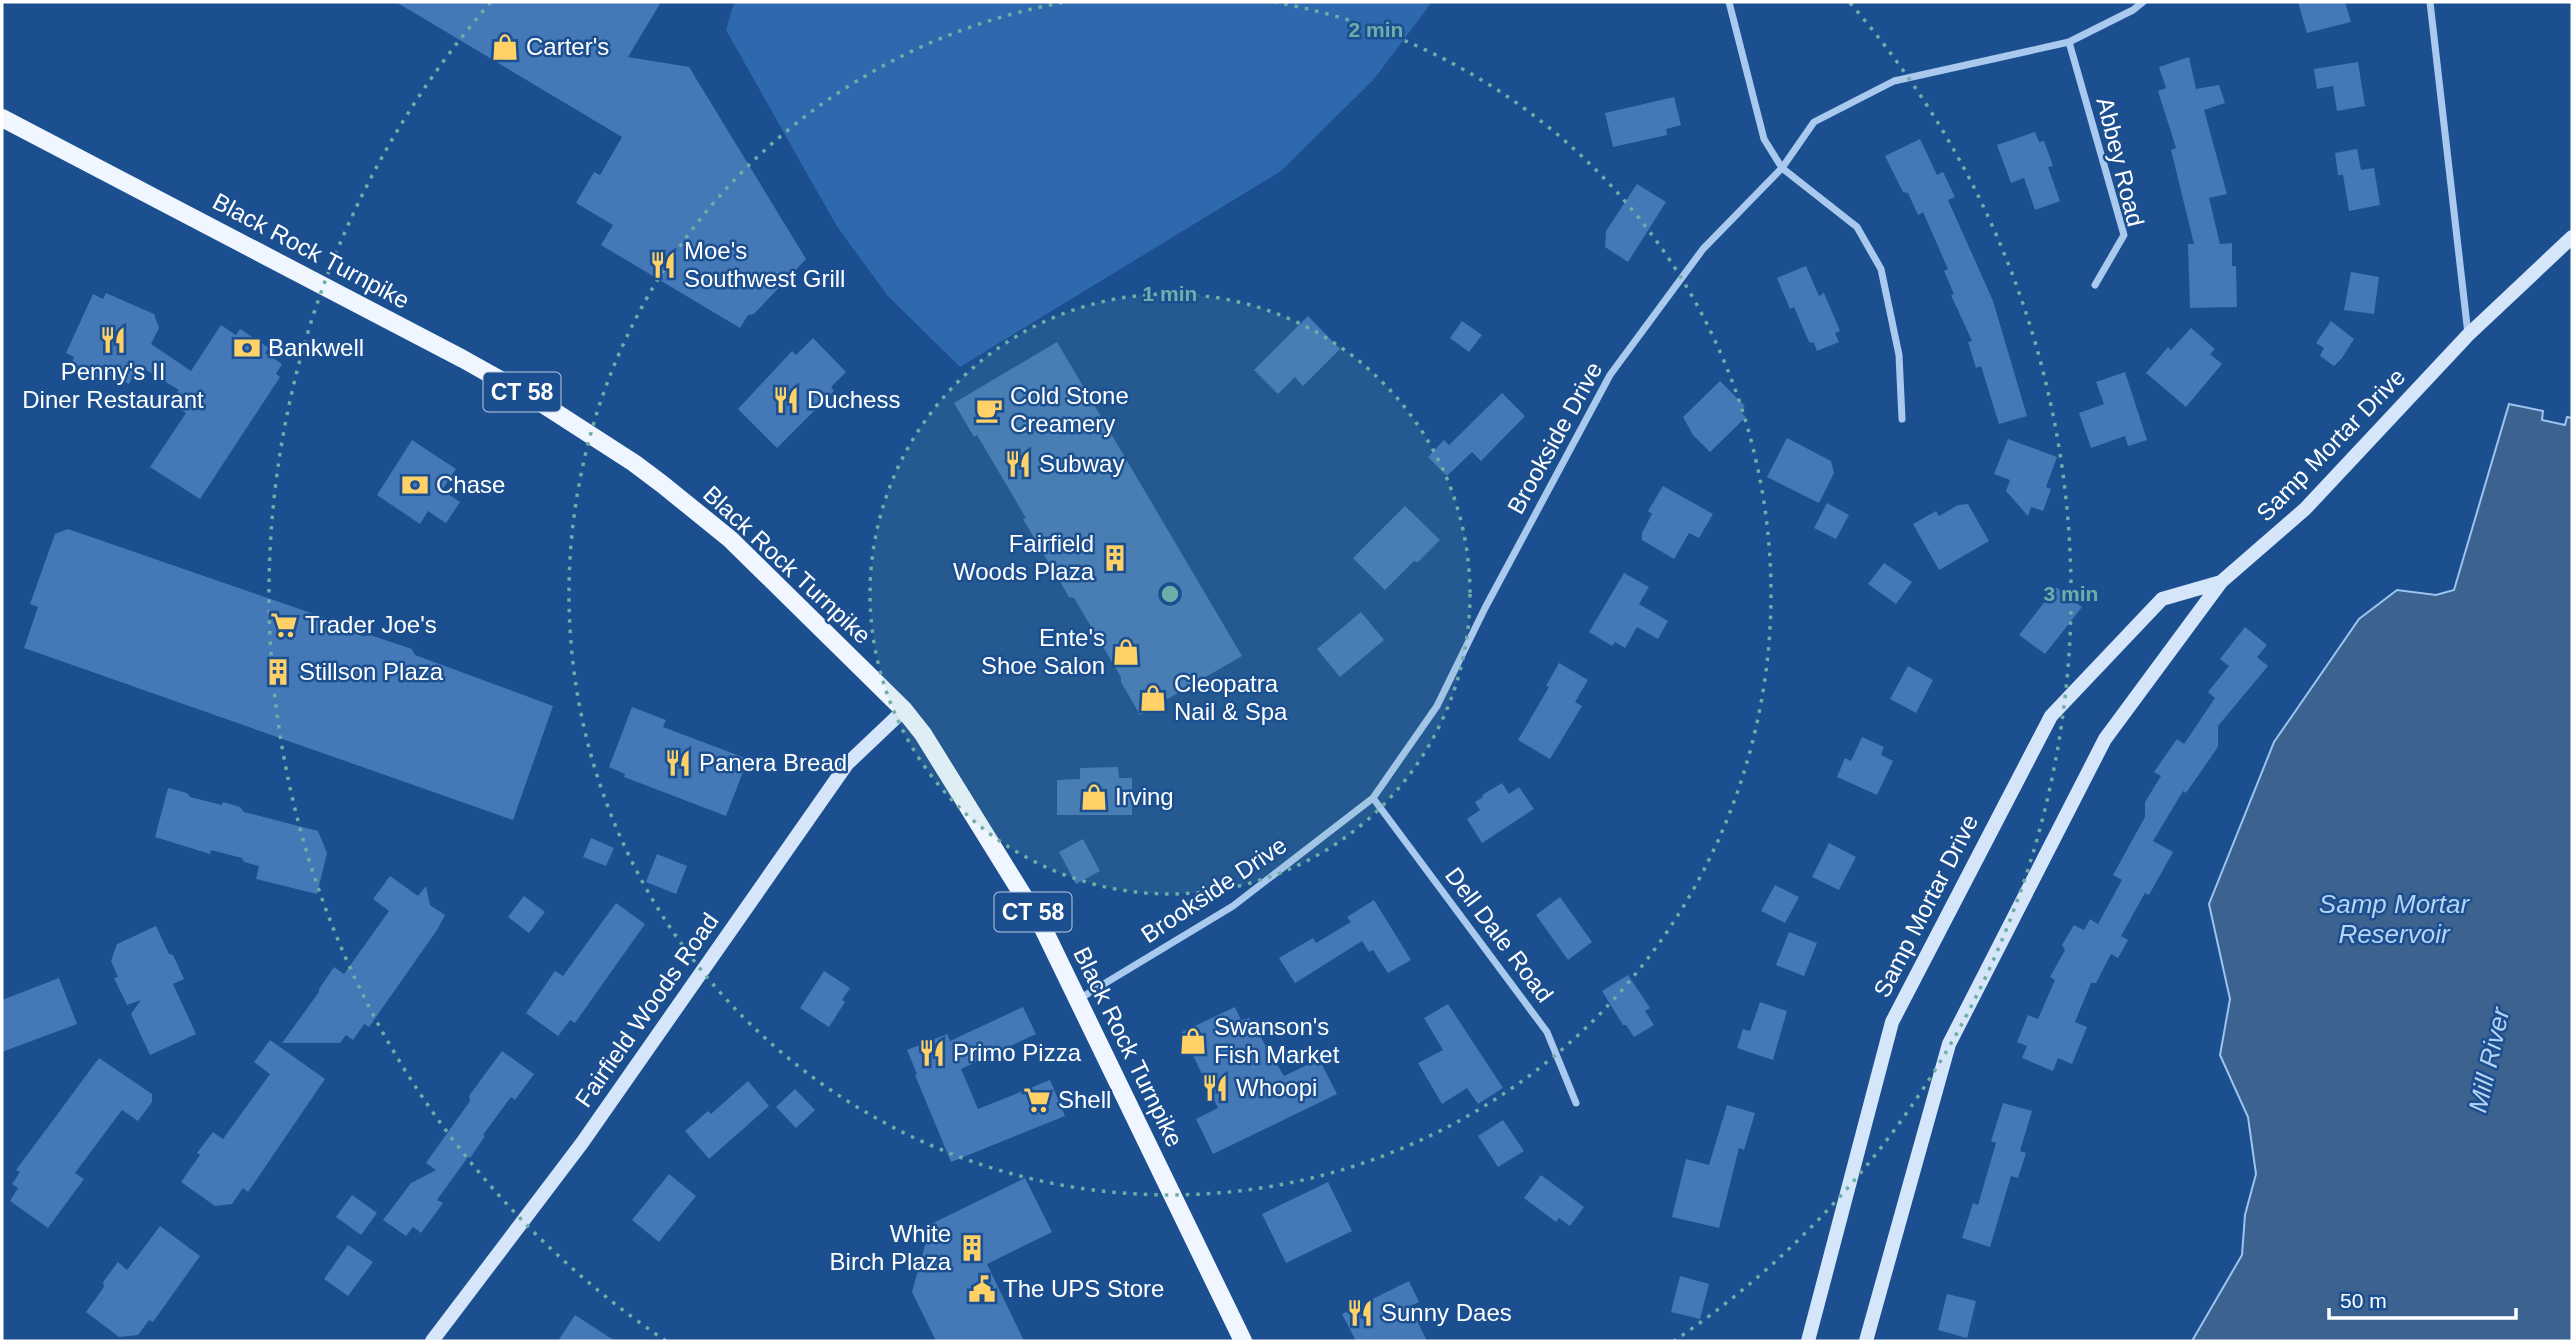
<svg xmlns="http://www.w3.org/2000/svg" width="2574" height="1343" font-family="Helvetica,sans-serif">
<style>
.green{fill:#2e69ad}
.water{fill:#3c6290;stroke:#9cc4f0;stroke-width:2}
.building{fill:#4478b7}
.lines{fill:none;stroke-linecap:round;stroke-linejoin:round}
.street{stroke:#a9c9ee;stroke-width:7}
.secondary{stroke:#d6e6fa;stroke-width:14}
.primary{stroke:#f0f6ff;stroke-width:18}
.ring{fill:none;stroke:#6fada8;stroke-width:3.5;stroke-dasharray:3.5 7}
.labels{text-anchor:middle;stroke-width:5;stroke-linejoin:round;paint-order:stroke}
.shield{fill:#1b4f8f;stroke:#bbcadd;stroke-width:2}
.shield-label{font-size:23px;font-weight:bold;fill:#fff}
.poi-label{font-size:24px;fill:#fff;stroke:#1b4f8f;text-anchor:start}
.street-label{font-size:24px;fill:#fff;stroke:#1b4f8f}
.water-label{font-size:26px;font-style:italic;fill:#b5d3f5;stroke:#1b4f8f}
.centre{fill:#6fada8;stroke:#1b4f8f;stroke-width:3.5}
.ring-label{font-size:21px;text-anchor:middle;font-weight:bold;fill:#6fada8;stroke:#1b4f8f;stroke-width:5;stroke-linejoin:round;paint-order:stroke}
</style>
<rect width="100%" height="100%" fill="#1b4f8f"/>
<path class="green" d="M734 2H1432L1374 79 1281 171 960 367 887 295 836 225 726 30Z"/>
<path class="water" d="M2509 404 2543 411 2542 420 2565 425 2567 417 2572 418V1341H2192L2242 1255 2245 1215 2256 1174 2248 1117 2220 1055 2230 999 2209 904 2274 742 2359 619 2397 590 2436 595 2454 590Z"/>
<path class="building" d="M396 2H661L628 57 689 67 806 259 754 314 748 315 740 328 601 245 613 225 576 203 594 172 600 175 622 137Z
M2298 2H2345L2351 22 2307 33Z
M2189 57 2196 89 2219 85 2225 103 2204 110 2227 194 2209 198 2220 244 2232 243V266H2236L2237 307 2190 308 2188 244H2194L2171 150 2176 148 2158 91 2166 88 2159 67Z
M2358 62 2365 106 2337 111 2333 86 2317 89 2314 69Z
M1674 97 1681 125 1666 129 1667 135 1613 147 1605 113Z
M2035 132 2039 142 2044 141 2053 166 2048 167 2060 201 2035 210 2024 178 2011 183 1997 145Z
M1920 139 1937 175 1943 172 1955 197 1948 200 1993 301 2027 416 1999 424 1981 366 1976 368 1968 342 1972 341 1951 295 1954 294 1944 271 1948 269 1923 212 1918 215 1908 193 1903 192 1885 156Z
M2357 149 2361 170 2374 168 2380 205 2349 211 2343 175H2338L2335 153Z
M1637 184 1666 202 1628 262 1605 247 1606 231Z
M1806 266 1819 296 1824 293 1840 331 1835 333 1839 342 1817 351 1814 343 1809 342 1794 307 1790 309 1777 278Z
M2351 272 2379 277 2374 314 2344 310Z
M106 293 154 314 159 328 151 344 191 371 221 325 236 335 240 329 269 348 265 353 282 364 276 374 280 377 200 499 150 467 186 413 170 403 179 390 138 365 129 384 105 373 102 380 70 366 74 357 66 353 93 294 103 299Z
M1308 316 1340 349 1303 386 1295 377 1278 394 1254 370Z
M1462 321 1482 335 1469 352 1450 338Z
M2331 321 2354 339 2342 358 2334 366 2320 356 2324 348 2316 343Z
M2191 328 2215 349 2210 354 2222 364 2186 407 2146 373 2168 347 2171 350Z
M813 338 846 372 831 387 834 391 777 448 738 409 792 351 796 355Z
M1057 342 1242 656 1140 715 1121 682V677L1074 598 1069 597 1023 519 1026 518 977 435 974 437 954 403Z
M2125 372 2147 440 2128 446 2125 436 2091 448 2079 413 2104 404 2096 382Z
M1720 381 1745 406 1740 411 1746 417 1710 452 1693 435 1683 417Z
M1502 393 1525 416 1481 461 1472 452 1447 476 1428 457 1444 440 1449 445Z
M1787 438 1831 461 1834 473 1819 503 1767 477Z
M2008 439 2057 457 2046 487 2051 489 2043 511 2031 507 2028 516 2006 491 2010 480 1994 474Z
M412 440 456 469 442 490 460 502 446 523 428 511 420 524 377 495Z
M1663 486 1713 514 1699 538 1689 533 1674 559 1642 540V533L1652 514 1648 511Z
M1827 503 1849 515 1836 539 1814 528Z
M1968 504 1989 541 1939 570 1913 524 1936 511 1939 516 1958 505Z
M1405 506 1440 540 1418 562 1414 561 1385 590 1353 558Z
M68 529 337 622 340 628 364 636 370 635 412 649 415 655 553 706 513 820 24 648 38 607 30 604 55 534Z
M1884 563 1912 582 1896 604 1868 584Z
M1624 573 1649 587 1639 604 1668 621 1658 639 1637 627 1625 648 1615 642 1612 646 1589 632Z
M2056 587 2082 607 2045 654 2019 635Z
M1361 612 1384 640 1340 677 1317 649Z
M2245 627 2267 645 2257 657 2268 666 2218 726V747L2186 793 2183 791 2153 841 2173 852 2149 895 2145 893 2121 936 2128 940 2118 958 2111 954 2096 983H2091L2075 1022 2087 1027 2072 1064 2058 1058 2053 1071 2022 1058 2027 1046 2017 1042 2028 1015 2038 1019 2055 980 2050 977 2065 950 2062 945 2074 925 2084 930 2090 919 2098 924 2122 880 2113 875 2145 817V802L2161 776 2154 772 2177 739 2184 744 2215 698 2208 692 2229 666 2220 659Z
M1559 663 1588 680 1575 702 1582 706 1550 759 1518 740 1549 687 1546 686Z
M1908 666 1933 680 1916 713 1890 699Z
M632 707 666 720 663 727 748 759 726 816 624 777 625 774 609 767Z
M1862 737 1884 747 1881 755 1893 761 1877 795 1837 777 1845 758 1851 761Z
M1118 767 1119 778H1132V815H1057V780L1080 779V768Z
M1502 783 1509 794 1519 787 1534 809 1482 843 1467 819 1480 810 1475 802 1483 797 1482 795Z
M168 788 187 793 190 797 222 805 223 802 240 807 244 812 318 831 327 853 317 894 256 879 259 866 244 862 242 858 211 850 210 854 155 837Z
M591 838 614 848 606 866 583 857Z
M1083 839 1100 871 1076 884 1059 852Z
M1829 843 1856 857 1839 890 1812 877Z
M657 854 687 866 676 894 646 882Z
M390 876 418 896 426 886 430 905 445 915 437 930 369 1027 364 1024 353 1040 346 1035 340 1043H282L319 992V989L334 967 344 974 389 911 373 899Z
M1775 885 1799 897 1785 923 1761 911Z
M524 896 545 912 529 933 508 917Z
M1560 897 1592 942 1568 960 1536 915Z
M1374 900 1411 960 1388 973 1373 950 1369 952 1362 941 1295 983 1279 958 1313 938 1316 943 1351 922 1347 917Z
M616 903 645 924 575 1023 570 1020 558 1036 526 1013 555 971 563 976Z
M156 926 169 954 173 955 184 979 173 984 196 1034 150 1055 131 1014 141 1000 127 1005 114 978 118 977 111 961 117 944Z
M1789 932 1817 943 1804 976 1776 965Z
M824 971 850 988 842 1000 845 1002 829 1027 800 1008Z
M1628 975 1650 1008 1645 1011 1654 1025 1634 1037 1626 1025H1623L1602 991Z
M59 978 77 1024 2 1052V1000Z
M1760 1002 1787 1011 1773 1060 1737 1048 1743 1029 1750 1031Z
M1448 1004 1503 1088 1478 1104 1467 1088 1442 1104 1418 1063 1443 1050 1424 1018Z
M1023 1007 1036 1034 961 1069 978 1109 1050 1080 1065 1116 951 1162 915 1075 917 1074 907 1050 947 1034 950 1041Z
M1235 1007 1241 1020 1249 1018 1284 1076 1319 1059 1337 1094 1213 1154 1196 1119 1218 1108 1182 1032Z
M270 1040 325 1079 248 1192 243 1188 232 1204 215 1206 181 1182 200 1155 197 1153 213 1132 223 1139 270 1074 254 1062Z
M502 1051 534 1074 515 1100 511 1097 483 1135 485 1136 470 1158 468 1157 437 1200 443 1203 421 1233 413 1227 406 1236 383 1220 411 1183 436 1170 426 1163 470 1101 469 1096Z
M99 1058 152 1094V1102L138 1121 122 1110 75 1173 84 1179 48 1228 10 1201 18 1188 12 1184 20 1172 16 1170Z
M748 1081 769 1106 709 1159 685 1131 708 1111 711 1114Z
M795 1089 815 1110 796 1128 776 1107Z
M2003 1103 2032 1111 2020 1151 2026 1153 2018 1178 2011 1176 1990 1247 1962 1238 1973 1203 1978 1205 1996 1143 1991 1141Z
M1727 1105 1755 1113 1744 1150 1739 1148 1719 1228 1672 1217 1686 1159 1709 1165Z
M1503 1120 1524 1151 1498 1167 1478 1136Z
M669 1174 696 1196 659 1242 632 1220Z
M1541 1175 1584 1207 1570 1226 1559 1218 1556 1222 1524 1198Z
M1025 1178 1052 1232 987 1264 1024 1341H936L912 1292 931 1224Z
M1328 1182 1352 1231 1286 1263 1262 1214Z
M352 1195 377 1213 361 1235 336 1217Z
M160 1226 200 1256 153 1322 149 1320 138 1335 119 1337 86 1312 104 1287 103 1282 118 1262 127 1270Z
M348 1245 373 1262 348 1296 324 1279Z
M1680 1276 1709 1284 1700 1319 1671 1312Z
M1409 1281 1419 1302 1410 1306 1427 1341H1356L1342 1314Z
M1947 1294 1976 1301 1967 1338 1938 1330Z
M575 1315 615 1341H558Z"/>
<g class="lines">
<path class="street" d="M1729 2 1764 139 1782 168 1857 227 1881 269 1899 355 1902 419
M2430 2 2468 334
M2069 42 2124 235 2095 285
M1373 798 1547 1032 1576 1103
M1079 999 1233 906 1373 798 1437 706 1485 608 1610 375 1703 249 1782 168 1814 122 1894 81 2069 42 2133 10 2143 2"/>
<path class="secondary" d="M432 1341 582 1143 847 764 904 710
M1808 1341 1892 1022 2051 716 2162 599 2221 582
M1866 1341 1949 1044 2105 739 2221 582 2305 509 2468 335 2572 237"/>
<path class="primary" d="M2 118 463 359 538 401 634 463 662 484 730 539 904 710 923 734 1042 926 1243 1341"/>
</g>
<circle cx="1170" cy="594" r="300" fill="#6fada8" fill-opacity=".12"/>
<g class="ring">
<circle cx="1170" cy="594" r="300"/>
<path d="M1274 2A601 601 0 1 1 1066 2"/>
<path d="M666 1341A901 901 0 0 1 490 3M1850 3A901 901 0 0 1 1674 1341"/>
</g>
<defs>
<symbol id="shop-bare" viewBox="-9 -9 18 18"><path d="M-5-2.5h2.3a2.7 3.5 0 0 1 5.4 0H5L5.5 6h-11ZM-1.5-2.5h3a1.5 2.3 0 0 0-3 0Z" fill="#ffd166" stroke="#1b4f8f" stroke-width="2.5" paint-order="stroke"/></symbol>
<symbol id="restaurant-bare" viewBox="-9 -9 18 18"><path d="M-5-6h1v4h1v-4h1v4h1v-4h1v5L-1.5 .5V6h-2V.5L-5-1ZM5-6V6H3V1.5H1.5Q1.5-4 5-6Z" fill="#ffd166" stroke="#1b4f8f" stroke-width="2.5" paint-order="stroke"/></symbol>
<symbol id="bank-bare" viewBox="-9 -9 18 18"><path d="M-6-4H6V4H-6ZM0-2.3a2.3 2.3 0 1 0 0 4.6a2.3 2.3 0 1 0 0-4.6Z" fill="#ffd166" stroke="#1b4f8f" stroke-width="2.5" paint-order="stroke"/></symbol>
<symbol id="cafe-bare" viewBox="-9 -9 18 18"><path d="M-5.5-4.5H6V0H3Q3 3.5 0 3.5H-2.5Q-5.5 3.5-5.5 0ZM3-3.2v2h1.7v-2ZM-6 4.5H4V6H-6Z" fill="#ffd166" stroke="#1b4f8f" stroke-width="2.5" paint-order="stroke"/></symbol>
<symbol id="building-bare" viewBox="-9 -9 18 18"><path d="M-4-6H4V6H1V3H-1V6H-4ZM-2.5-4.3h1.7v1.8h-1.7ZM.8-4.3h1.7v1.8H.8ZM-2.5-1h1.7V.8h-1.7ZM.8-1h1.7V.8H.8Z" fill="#ffd166" stroke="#1b4f8f" stroke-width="2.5" paint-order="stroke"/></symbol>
<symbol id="supermarket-bare" viewBox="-9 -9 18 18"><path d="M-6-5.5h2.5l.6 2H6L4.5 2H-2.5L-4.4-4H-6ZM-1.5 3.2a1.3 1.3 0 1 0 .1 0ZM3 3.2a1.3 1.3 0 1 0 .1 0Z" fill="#ffd166" stroke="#1b4f8f" stroke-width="2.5" paint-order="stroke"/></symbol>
<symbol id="civic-bare" viewBox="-9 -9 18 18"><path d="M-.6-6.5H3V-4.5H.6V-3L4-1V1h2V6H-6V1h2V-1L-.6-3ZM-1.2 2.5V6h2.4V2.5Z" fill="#ffd166" stroke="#1b4f8f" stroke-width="2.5" paint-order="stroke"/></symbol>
</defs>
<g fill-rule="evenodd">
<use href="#shop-bare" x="486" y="28" width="38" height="38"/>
<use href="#restaurant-bare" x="644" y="246" width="38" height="38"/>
<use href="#restaurant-bare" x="94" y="321" width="38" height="38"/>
<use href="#bank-bare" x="228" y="329" width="38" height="38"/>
<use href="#restaurant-bare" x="767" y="381" width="38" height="38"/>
<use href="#cafe-bare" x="970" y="391" width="38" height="38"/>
<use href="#restaurant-bare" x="999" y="445" width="38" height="38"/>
<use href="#bank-bare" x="396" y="466" width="38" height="38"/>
<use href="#building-bare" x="1096" y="539" width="38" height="38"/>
<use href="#supermarket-bare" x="265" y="606" width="38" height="38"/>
<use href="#shop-bare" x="1107" y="633" width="38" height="38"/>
<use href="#building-bare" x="259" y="653" width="38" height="38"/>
<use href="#shop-bare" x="1134" y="679" width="38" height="38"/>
<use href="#restaurant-bare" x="659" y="744" width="38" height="38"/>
<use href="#shop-bare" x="1075" y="778" width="38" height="38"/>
<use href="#shop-bare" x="1174" y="1022" width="38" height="38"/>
<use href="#restaurant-bare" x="913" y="1034" width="38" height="38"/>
<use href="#restaurant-bare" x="1196" y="1069" width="38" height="38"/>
<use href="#supermarket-bare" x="1018" y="1081" width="38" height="38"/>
<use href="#building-bare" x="953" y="1229" width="38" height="38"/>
<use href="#civic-bare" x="963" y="1270" width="38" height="38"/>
<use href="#restaurant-bare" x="1341" y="1294" width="38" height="38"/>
</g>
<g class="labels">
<g class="shield">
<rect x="483.5" y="372.5" width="77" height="39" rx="5"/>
<rect x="994.5" y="892.5" width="77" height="39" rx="5"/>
</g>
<g class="shield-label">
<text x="522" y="400">CT 58</text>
<text x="1033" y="920">CT 58</text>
</g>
<g class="poi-label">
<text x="526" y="55">Carter's</text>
<text x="684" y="259">Moe's<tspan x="684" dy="28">Southwest Grill</tspan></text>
<text x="268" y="356">Bankwell</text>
<text x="113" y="380" text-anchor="middle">Penny's II<tspan x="113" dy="28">Diner Restaurant</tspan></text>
<text x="1010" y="404">Cold Stone<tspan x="1010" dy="28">Creamery</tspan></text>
<text x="807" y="408">Duchess</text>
<text x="1039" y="472">Subway</text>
<text x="436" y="493">Chase</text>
<text x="1094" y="552" text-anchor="end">Fairfield<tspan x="1094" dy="28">Woods Plaza</tspan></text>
<text x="305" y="633">Trader Joe's</text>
<text x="1105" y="646" text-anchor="end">Ente's<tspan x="1105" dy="28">Shoe Salon</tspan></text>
<text x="299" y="680">Stillson Plaza</text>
<text x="1174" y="692">Cleopatra<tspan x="1174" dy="28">Nail &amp; Spa</tspan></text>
<text x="699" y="771">Panera Bread</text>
<text x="1115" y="805">Irving</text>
<text x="1214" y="1035">Swanson's<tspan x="1214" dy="28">Fish Market</tspan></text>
<text x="953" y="1061">Primo Pizza</text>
<text x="1236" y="1096">Whoopi</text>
<text x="1058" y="1108">Shell</text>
<text x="951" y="1242" text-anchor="end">White<tspan x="951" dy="28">Birch Plaza</tspan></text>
<text x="1003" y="1297">The UPS Store</text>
<text x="1381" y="1321">Sunny Daes</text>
</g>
<g class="street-label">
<text transform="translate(2120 162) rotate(76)" y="8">Abbey Road</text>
<text transform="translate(311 251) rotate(28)" y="8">Black Rock Turnpike</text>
<text transform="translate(1555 438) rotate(-61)" y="8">Brookside Drive</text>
<text transform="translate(2331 445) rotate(-46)" y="8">Samp Mortar Drive</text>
<text transform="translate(787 565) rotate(43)" y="8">Black Rock Turnpike</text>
<text transform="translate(1214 890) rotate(-34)" y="8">Brookside Drive</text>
<text transform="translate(1926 906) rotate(-63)" y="8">Samp Mortar Drive</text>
<text transform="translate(1499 935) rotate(53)" y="8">Dell Dale Road</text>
<text transform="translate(647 1010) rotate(-55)" y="8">Fairfield Woods Road</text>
<text transform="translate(1128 1047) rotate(64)" y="8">Black Rock Turnpike</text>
</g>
<g class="water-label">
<text x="2394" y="913">Samp Mortar<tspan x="2394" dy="30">Reservoir</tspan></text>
<text transform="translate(2489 1060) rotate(-77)" y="9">Mill River</text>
</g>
</g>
<circle cx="1170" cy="594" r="10" class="centre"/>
<g class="ring-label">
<text x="1376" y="37">2 min</text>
<text x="1170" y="301">1 min</text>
<text x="2071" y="601">3 min</text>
</g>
<rect width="2574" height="1343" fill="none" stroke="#ffffff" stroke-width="7"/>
<path d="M2329 1308v10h187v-10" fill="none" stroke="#ffffff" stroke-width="3.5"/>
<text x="2340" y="1308" font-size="21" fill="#ffffff" stroke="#1b4f8f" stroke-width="5" paint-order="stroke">50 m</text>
</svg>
